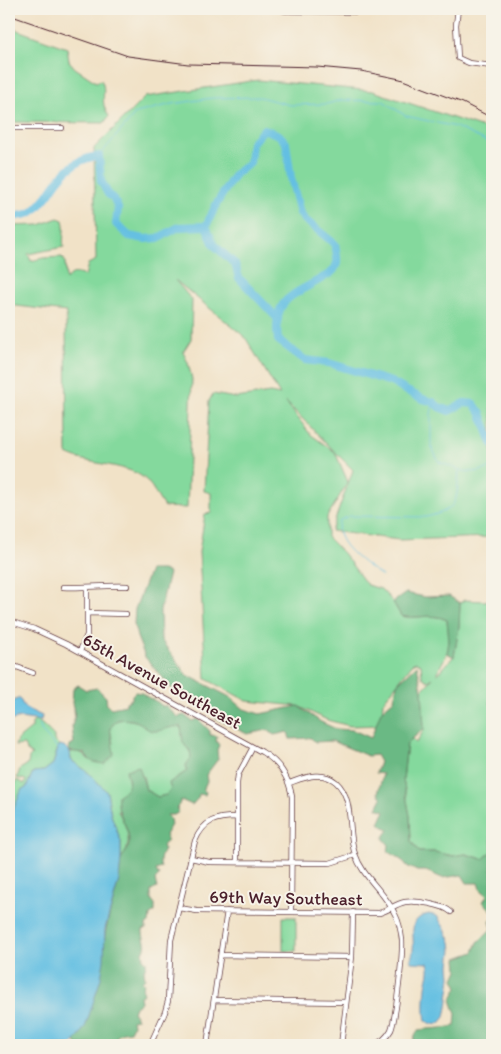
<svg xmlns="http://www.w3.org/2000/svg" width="501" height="1054" font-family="Itim,sans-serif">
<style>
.green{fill:#84d99d;stroke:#677c64}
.forest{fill:#6bb984;stroke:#5a6c58}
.water{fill:#64bfe2;stroke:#576f86}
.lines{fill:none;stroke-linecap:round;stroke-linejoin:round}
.stream{stroke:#64bfe2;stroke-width:1}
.river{stroke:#64bfe2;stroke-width:8}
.street-casing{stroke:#633c42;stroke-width:6}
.street{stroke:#fff;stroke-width:4.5}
.rail{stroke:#4a1f2b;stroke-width:1}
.labels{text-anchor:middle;stroke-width:4;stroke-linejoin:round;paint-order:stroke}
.street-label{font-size:18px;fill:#4a1f2b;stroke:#f7f3e8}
</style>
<rect width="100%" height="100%" fill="#f7f3e8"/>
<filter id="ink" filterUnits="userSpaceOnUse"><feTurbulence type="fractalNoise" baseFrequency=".02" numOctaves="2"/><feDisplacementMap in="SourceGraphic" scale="10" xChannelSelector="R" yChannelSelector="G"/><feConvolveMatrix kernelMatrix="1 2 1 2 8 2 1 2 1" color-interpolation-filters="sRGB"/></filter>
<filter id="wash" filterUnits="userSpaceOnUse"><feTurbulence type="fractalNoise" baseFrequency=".0096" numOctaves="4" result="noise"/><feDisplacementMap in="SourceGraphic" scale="20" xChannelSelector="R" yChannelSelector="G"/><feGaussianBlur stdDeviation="1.12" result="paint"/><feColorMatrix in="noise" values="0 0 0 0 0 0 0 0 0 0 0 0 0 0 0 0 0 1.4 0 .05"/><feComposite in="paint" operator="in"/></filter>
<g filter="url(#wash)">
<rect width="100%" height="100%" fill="#f1e2c7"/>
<path class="green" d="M9 27 67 48 69 61 75 68 96 82 101 80C108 91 98 101 109 116L104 123 9 122Z
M258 80 373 91 486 129 492 135V537L399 540 331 531 353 470 286 402 310 434 335 452 348 482 327 517V537L343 553 367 585 381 589 393 602 401 616C418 620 430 612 447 620 448 630 451 642 447 652 445 660 439 666 437 675L454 656 459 627 460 603 464 600 485 601 492 599V686L490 703 492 707V818L490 820 492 852 483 859 466 854 453 856 435 852H419L411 841 410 816 403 780 407 742 412 739 416 743 424 730 422 690 433 678 428 681 422 677 421 664 416 662 413 663 383 702 381 725 350 726 327 720 298 706 247 701 206 679 199 552 205 514 211 513V493L204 491 209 401 213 394 236 398 270 393 280 395 245 337 175 280 192 300 191 339 183 352 188 363 192 379 187 508 164 507C158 499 154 488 147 481 131 463 89 466 67 454L66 312 9 305V226L39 225 58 218 63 220C66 229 62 238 64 247L28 254 31 261 43 258 62 257 65 261 66 280C73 271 75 273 85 276L88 264 96 260 94 148 145 97Z
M126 719 139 722 146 728 174 726 181 727 183 743 190 751 192 758 186 765 187 771 169 783 171 790 166 795 158 797 146 790 143 776 126 770 129 784 118 811C127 828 134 843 121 859V841L111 815 107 792 85 770 71 760 70 752C80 751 83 753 89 760L113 744 110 728 117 720Z
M36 720C43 724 48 730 54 736V740L59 745 53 764 44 771 33 772 26 788 22 790 9 820V798L17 780 24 784 26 780 17 778 20 769 28 764 29 758 32 755 26 750 24 745 15 746 17 740 32 728V723Z
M283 917H296V951H283Z"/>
<path class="forest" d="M150 570H163L169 573 160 611 161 640 187 675 230 697 244 709 260 714 298 706 321 722 336 729 353 730 371 738 381 711 394 700 397 684 417 665 422 690 424 729 407 743 403 780 410 816 411 841 419 852H435L453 856 465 854 483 859 492 851V911L483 902 487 895 480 889 478 883H467L462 875 442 878 426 871H417L407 866 404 862 388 851 389 845 383 838 389 830 379 823 385 811 377 808 382 798 378 793 383 774 376 773 380 762 376 755 368 756 332 741 315 742 311 738 290 739 288 732 274 735 268 730 247 734 214 717 208 708 173 690 145 657 137 637 134 624 135 609Z
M406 593 425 597 449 596 460 603 459 627 454 657 447 653 449 641 447 620C430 612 417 620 401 616L393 602Z
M78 685 86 690 97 688 106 697 107 705 111 708 126 705V702L132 699V695L135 692 142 693C149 700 156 699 162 706H166L178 717 184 715 192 721 198 719 210 731V735L217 736 216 741 219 745 217 750 218 759 206 775 207 781 203 790 206 792 205 795 199 794 198 798 192 805 181 800 177 809 179 812 174 815H167L170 819 171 825 165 835 168 841 162 846 164 850C160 856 159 862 161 868L156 870 159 876 155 880 157 888 151 891V899L155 904V912L150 915 149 923 146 925V929L143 930C142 938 149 944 143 952L144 959 146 961V966L144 970 145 978 142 981 144 983 142 988 144 994 140 996 141 1002 135 1007 133 1012 137 1019 132 1020 133 1025 130 1031 123 1032 116 1037 119 1041V1045H77L75 1041 79 1037 104 943C106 923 113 903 118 883 120 876 119 868 121 860 123 854 129 850 129 843 130 825 115 815 118 795 131 788 130 782 126 770L139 766 146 790 158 797 166 795 171 790 169 783 187 771 186 765 191 758 190 751 183 743 181 727C170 725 163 732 154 731 148 731 144 726 140 723 133 719 125 719 117 720L110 728 114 754 105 764C94 763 90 762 84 753L69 751 70 745 74 743 72 726 75 715 72 703 73 689Z
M492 918V1045H411L418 1030C430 1028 443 1029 455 1026L456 1014 451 1000 458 987 454 979 458 970 457 958 474 952 478 942 492 928 490 922Z"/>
<path class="water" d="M19 698 25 708 42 716 41 721 20 718 9 721 10 703Z
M59 745 64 746 70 752 71 760 90 774 107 792 111 815 121 841V859L119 880 105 929 104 961 101 978 86 1025 79 1037 71 1045H9V820L22 789 26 788 33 772 44 771 53 764Z
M429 914 437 916 445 929 451 942 452 950 450 965 451 977 447 1007 445 1017 440 1023 432 1024 426 1021C424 1010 425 998 426 987 427 979 431 971 428 963L411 962C410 957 413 956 413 950 415 935 406 919 429 914Z"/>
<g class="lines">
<path class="stream" d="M99 156 136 113 172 104 212 98 260 97 290 105 327 104 341 100 383 101 406 116 456 127 492 144
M433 402 431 415V446L439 462C462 470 468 477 492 467
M382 576C367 565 330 543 340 520L350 516 426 517C460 509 456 502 459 471
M38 721 42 732 58 749"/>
<path class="river" d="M9 217C16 216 25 216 32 212 38 208 43 201 48 195 60 176 74 158 99 156L101 181 108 194 114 199 118 208 116 224 129 236 145 239 158 238 179 227 206 226 217 203 235 174 250 163 252 143 264 129 279 135 286 143 291 178 300 213 304 219 335 244C336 250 338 258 337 263 335 271 330 274 324 277 294 296 272 296 278 340L305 360 329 363 391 382 405 390 423 399 433 402 439 407 449 411 464 403 474 404 481 414 492 443
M206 226 214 245 235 264 239 278 278 319"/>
</g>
</g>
<g filter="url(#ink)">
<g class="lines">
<defs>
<path id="street" d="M276 9 287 11 398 12
M458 9 456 25 458 58 469 63 492 66
M9 128H62
M63 587C85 588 105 585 127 586
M87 613 126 614
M9 621 34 629 66 644 262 752C279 762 289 778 292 797L291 911
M80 651 87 635V588
M9 665 14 666 33 673
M289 783C304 778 322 770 336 782 355 799 347 832 355 854 363 878 385 892 395 914 399 922 401 931 402 940 403 954 396 1018 391 1030 387 1037 382 1042 374 1045
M191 858 209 862 330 863 355 855
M237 862V783L238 775 253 747
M179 908 197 911 379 913C388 911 395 904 405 902 415 900 444 905 451 912
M221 955 352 957
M214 1000 346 1002
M152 1041 161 1045
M150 1045 165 1012 168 1001 171 940 195 841C204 820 216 817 237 817
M207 1045 227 911
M341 1045 352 957 353 912"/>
</defs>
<use href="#street" class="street-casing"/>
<use href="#street" class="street"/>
<path class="rail" d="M9 15 128 56 188 64 317 67 361 71 400 79 463 103 492 118"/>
</g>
</g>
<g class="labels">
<g class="street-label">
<text transform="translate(162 681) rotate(29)" y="6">65th Avenue Southeast</text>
<text transform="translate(286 898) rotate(1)" y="6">69th Way Southeast</text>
</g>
</g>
<rect width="501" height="1054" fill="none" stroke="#f7f3e8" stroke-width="30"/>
</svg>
